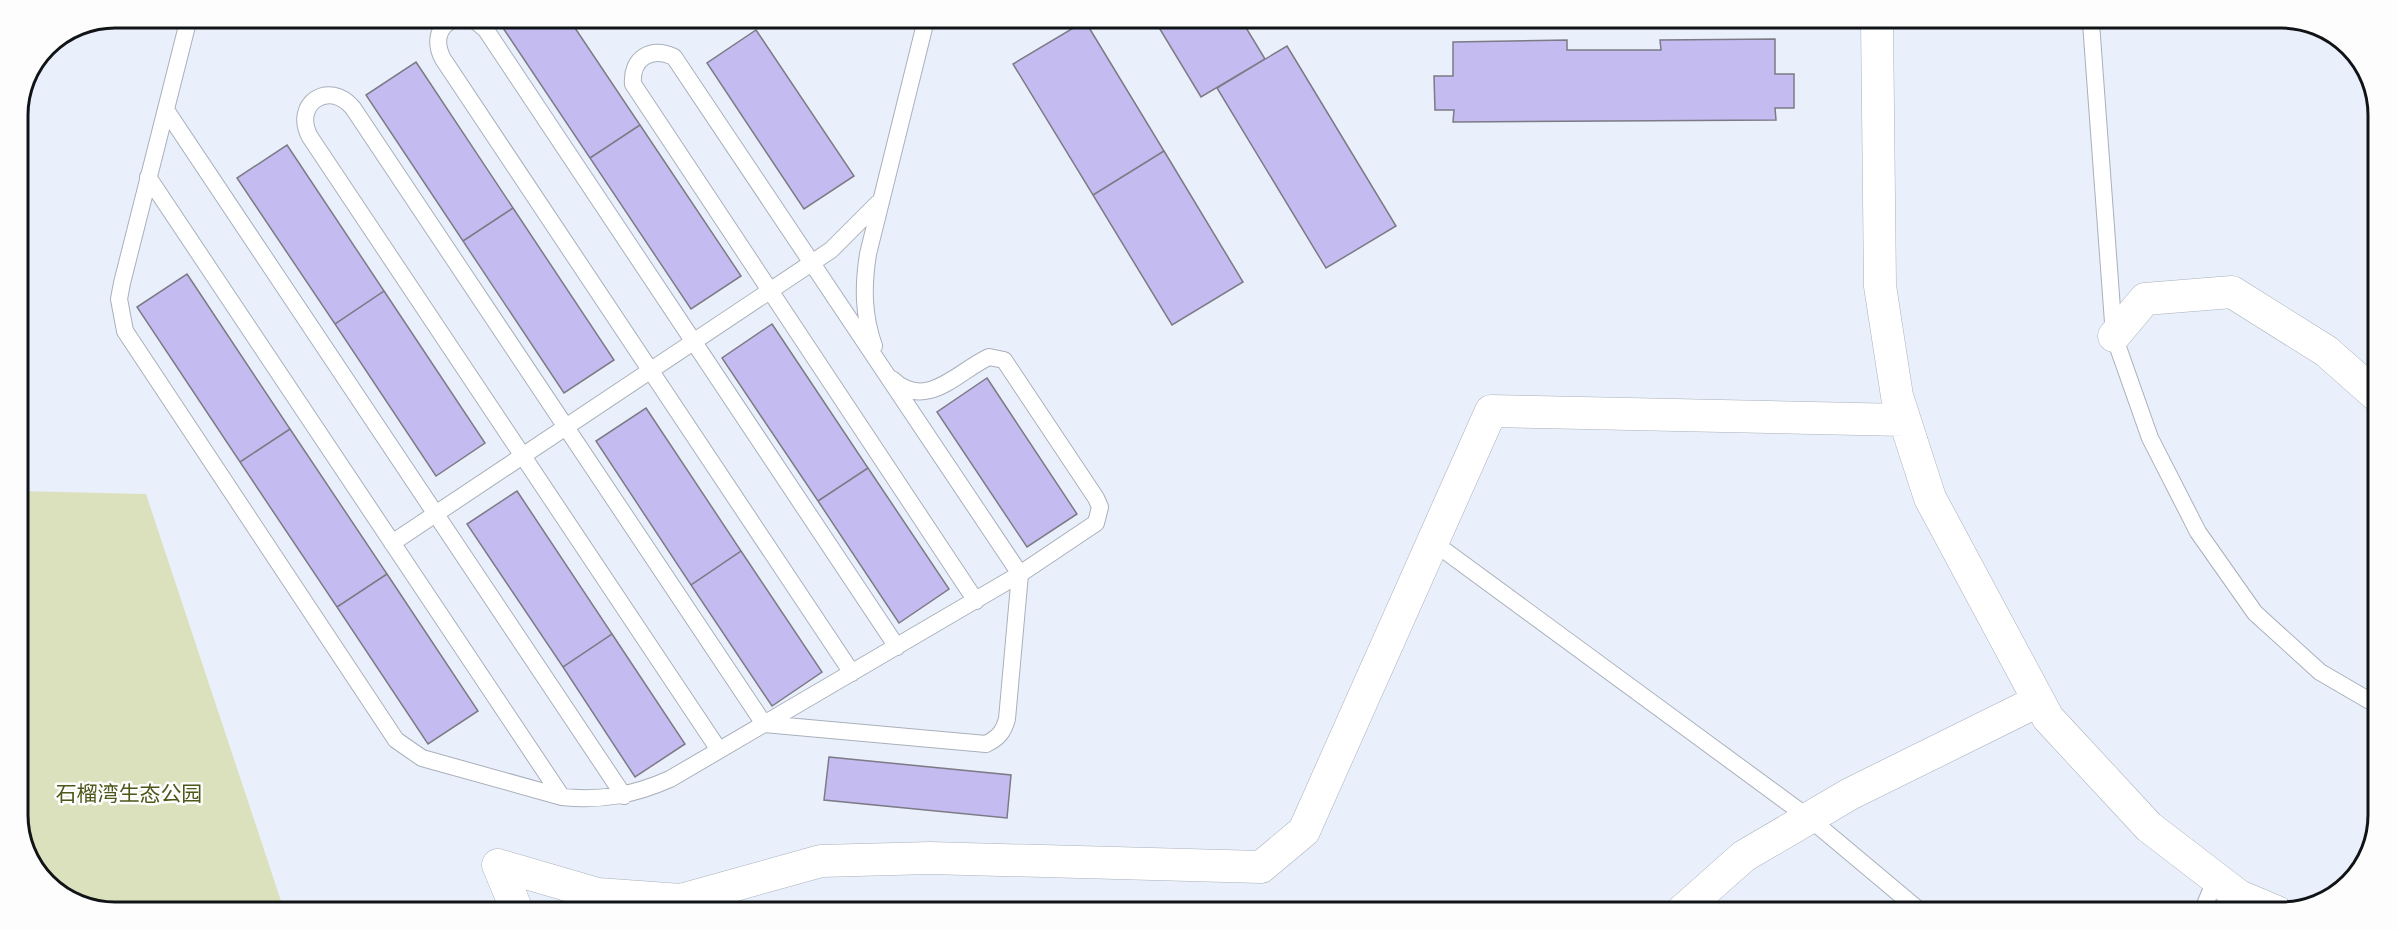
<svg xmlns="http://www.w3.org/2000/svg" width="2397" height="930" font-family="'Fira Sans Condensed','Noto Sans SC',sans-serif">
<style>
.green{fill:#dbe1bd}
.building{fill:#c4bcf0;stroke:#7c7a85;stroke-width:1.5}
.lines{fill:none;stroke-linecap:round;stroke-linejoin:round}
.lane-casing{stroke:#a9b0bb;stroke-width:18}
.street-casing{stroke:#a9b0bb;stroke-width:33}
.lane{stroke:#fff;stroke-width:16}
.street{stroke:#fff;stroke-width:32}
.labels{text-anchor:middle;stroke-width:5;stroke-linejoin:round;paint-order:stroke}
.park-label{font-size:21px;fill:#4f561a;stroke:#fdfdfd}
.rim{fill:none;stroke:#111417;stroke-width:3}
</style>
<rect width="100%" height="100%" fill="#e9f0fb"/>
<path class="green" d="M18 491 146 494 283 907H84L38 874 18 821Z"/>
<path class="building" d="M497 19H569L640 125 590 158Z
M1085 21 1164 151 1093 195 1013 64Z
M1155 21H1242L1265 59 1201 97Z
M756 30 854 176 804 209 707 63Z
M1775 39V74H1794V108H1775L1776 120 1453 122 1454 110H1435L1434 76H1453V42L1567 40V50H1661L1660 40Z
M1287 46 1396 226 1326 268 1217 88Z
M416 62 513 208 463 241 366 95Z
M640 125 741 276 691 309 590 158Z
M287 145 384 291 335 324 237 178Z
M1164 151 1243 282 1172 325 1093 195Z
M513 208 614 360 564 393 463 241Z
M187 274 290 429 240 462 137 307Z
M384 291 485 443 436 476 335 324Z
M772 324 868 468 818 501 722 358Z
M987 378 1077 514 1027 547 937 412Z
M646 408 741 551 691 585 596 441Z
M290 429 387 574 337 607 240 462Z
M868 468 949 589 899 623 818 501Z
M517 491 612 634 563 667 467 524Z
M741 551 822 672 772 706 691 585Z
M387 574 478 711 428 744 337 607Z
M612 634 685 744 635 777 563 667Z
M829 757 1011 775 1007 818 824 800Z"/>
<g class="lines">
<defs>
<path id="lane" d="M189 18 122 283 119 299 125 331 396 740 422 758 562 797C601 801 634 795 670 779L1020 574 1096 523 1100 507 1096 498 1004 360 989 357C958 371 926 412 892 379
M454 19C436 27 435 44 443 59L852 673
M473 19 486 30 897 647
M2091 23 2114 336 2150 438 2198 532 2255 613 2320 672 2375 704
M166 110 624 796
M148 177 562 797
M874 346C863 315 863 286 868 254L926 20
M1433 542 1809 818 1920 911
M392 543 831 250 878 203
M719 750 310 137C292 104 329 79 353 108L764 724 986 744C998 738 1003 733 1007 719L1020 574 674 57C650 46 631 59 633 84L976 601
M720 889 731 908
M2202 912 2216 878"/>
<path id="street" d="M1877 22 1880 286 1897 396 1930 498 2048 718 2149 827 2239 896 2277 912
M2114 336 2145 299 2232 292 2326 351 2377 396
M498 865 598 894 681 900 821 861 930 858 1261 867 1304 831 1491 411 1904 420
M498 865 516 908
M1682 911 1744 856 1850 794 2038 701"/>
</defs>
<use href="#lane" class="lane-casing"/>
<use href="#street" class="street-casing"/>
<use href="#lane" class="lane"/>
<use href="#street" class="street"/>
</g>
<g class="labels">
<g class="park-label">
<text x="129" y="801">石榴湾生态公园</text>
</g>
</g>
<path d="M0 0H2397V930H0ZM115 28H2281A87 87 0 0 1 2368 115V815A87 87 0 0 1 2281 902H115A87 87 0 0 1 28 815V115A87 87 0 0 1 115 28Z" fill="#fdfdfd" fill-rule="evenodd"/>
<path class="rim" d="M115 28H2281A87 87 0 0 1 2368 115V815A87 87 0 0 1 2281 902H115A87 87 0 0 1 28 815V115A87 87 0 0 1 115 28Z"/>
</svg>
